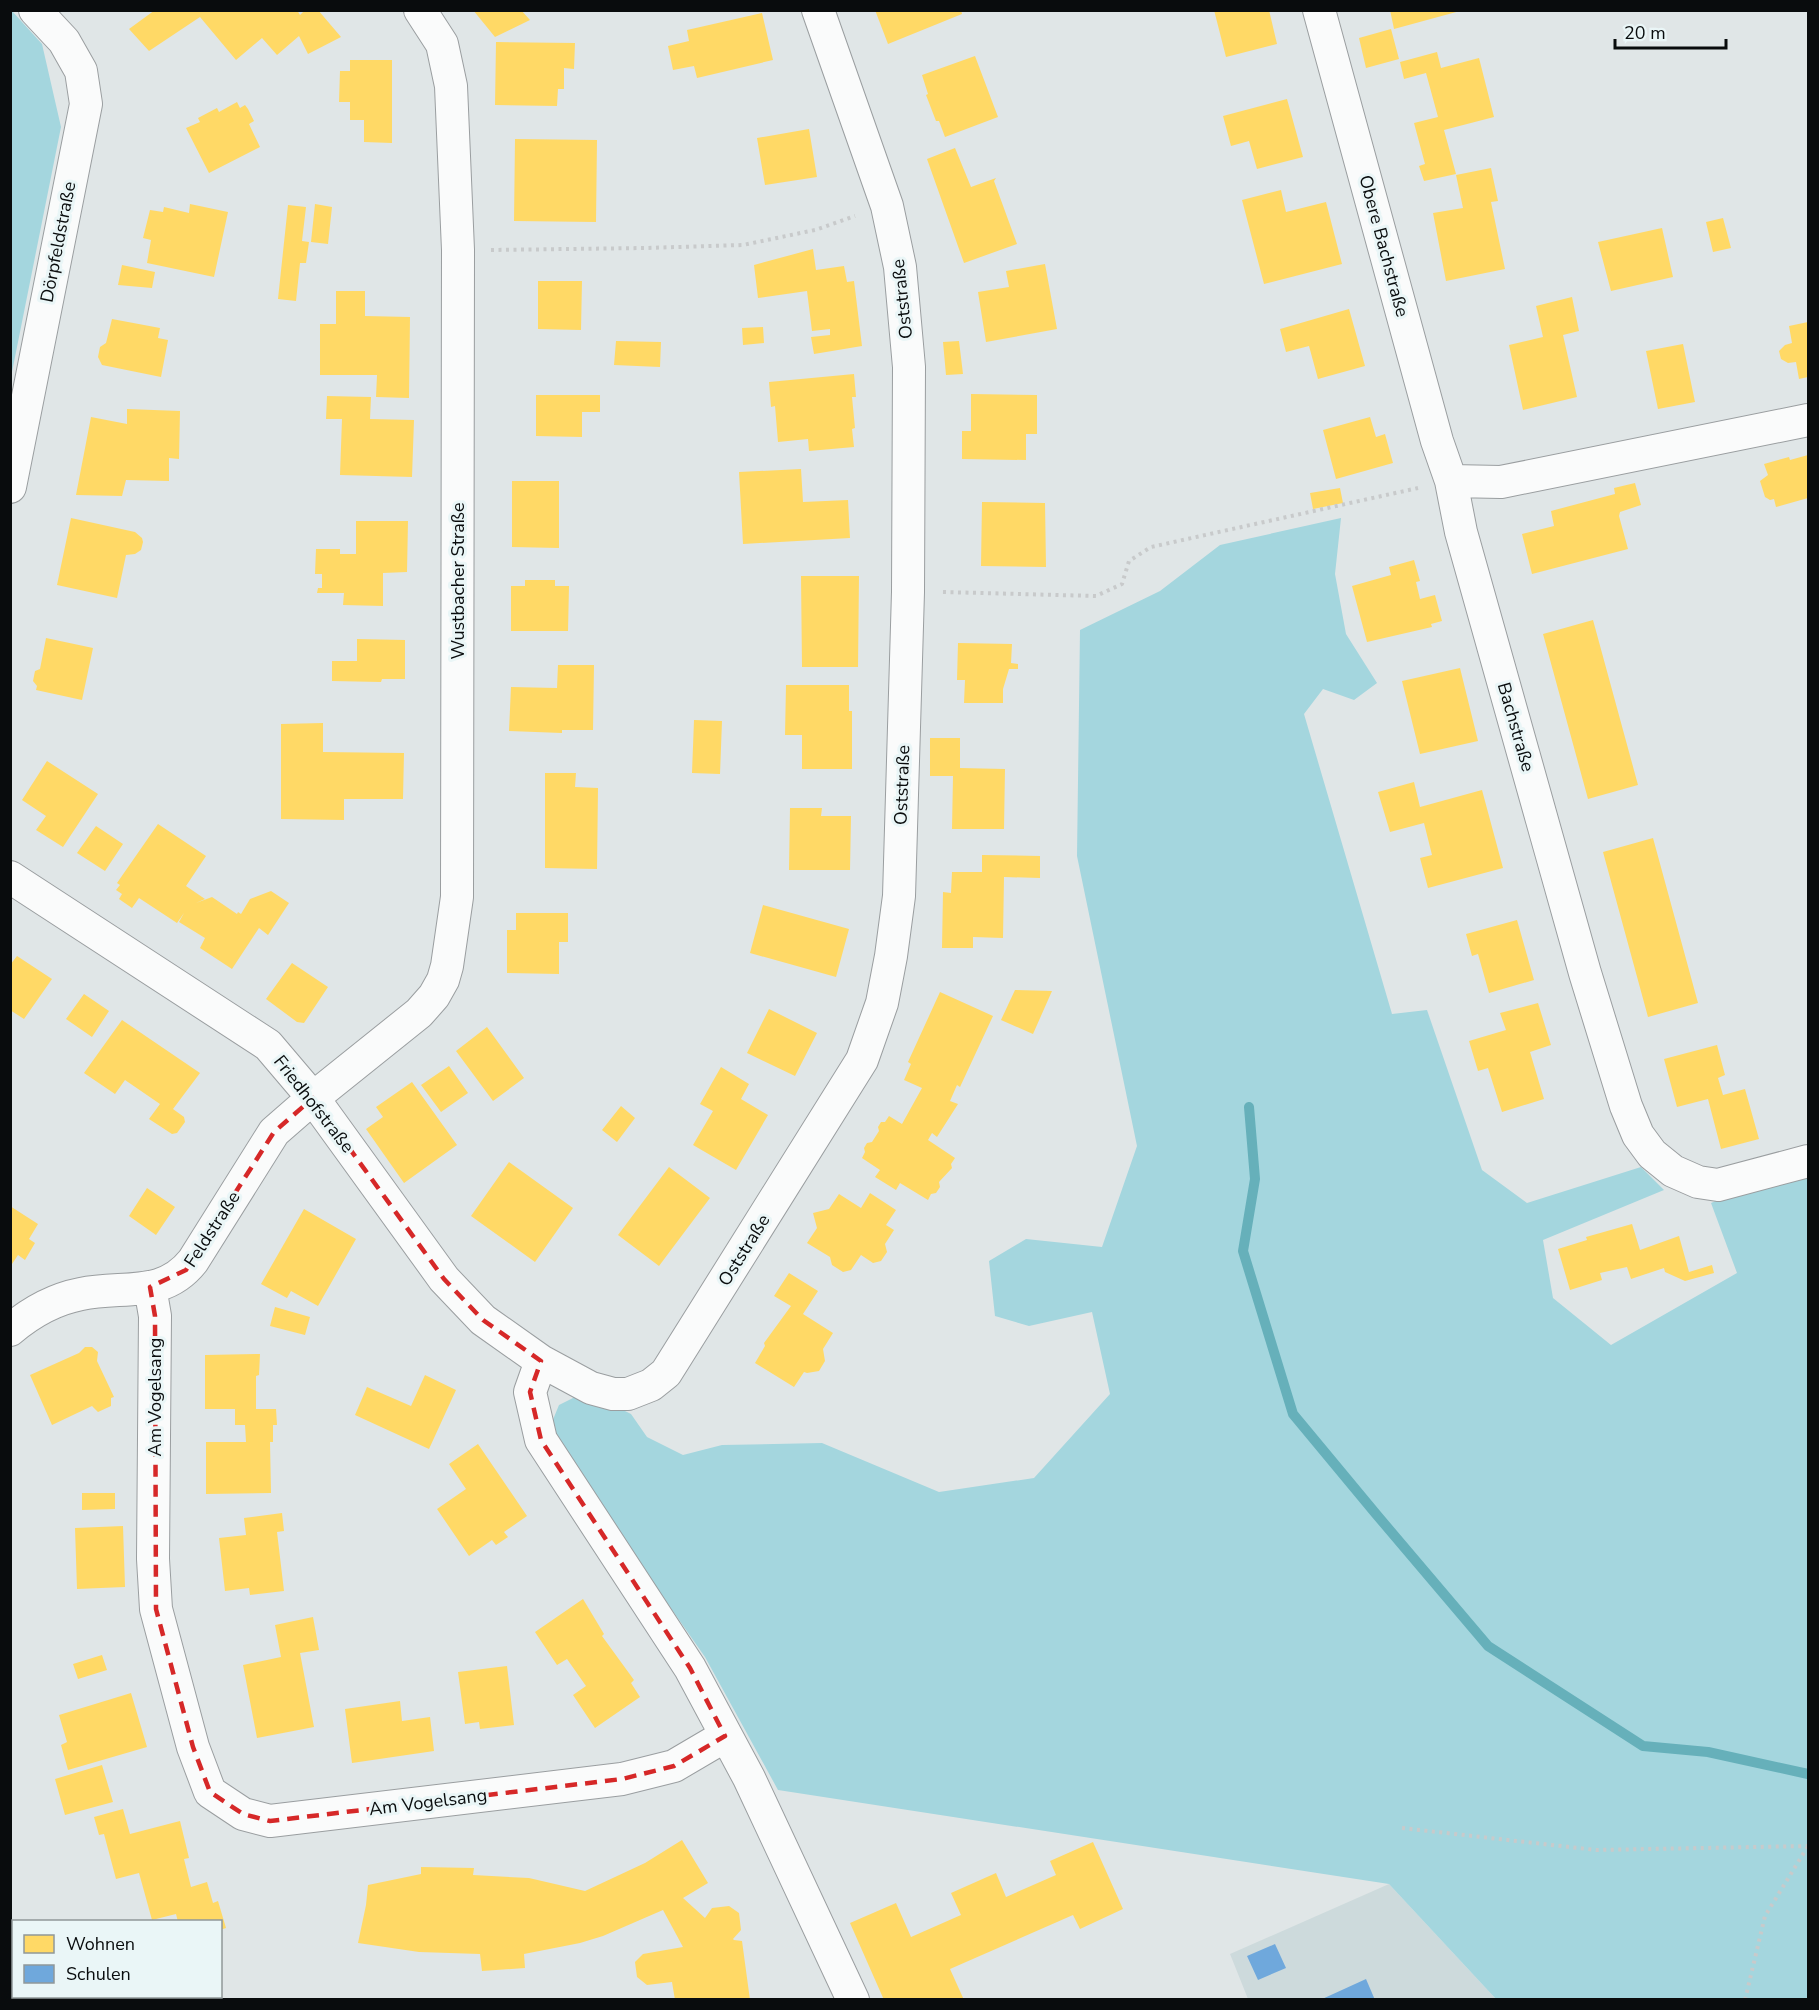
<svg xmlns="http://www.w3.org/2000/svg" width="1819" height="2010" font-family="'Nunito Sans',sans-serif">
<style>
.built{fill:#cddadc}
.green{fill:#a4d6de}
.homes{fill:#ffd966}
.schools{fill:#6fa8dc}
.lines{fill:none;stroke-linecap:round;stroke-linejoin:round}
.stream{stroke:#66b0ba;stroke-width:10}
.minor-casing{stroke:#9a9ea0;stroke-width:34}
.path{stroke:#c8cacb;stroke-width:4;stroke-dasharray:3 4.5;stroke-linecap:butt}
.minor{stroke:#fafbfb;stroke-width:32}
.marked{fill:none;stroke:#d62828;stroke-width:4.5;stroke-dasharray:12 8;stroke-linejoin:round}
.labels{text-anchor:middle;stroke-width:6;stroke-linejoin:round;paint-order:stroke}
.street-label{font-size:18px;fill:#090c0d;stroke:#eaf6f7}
</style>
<rect width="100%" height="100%" fill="#e0e6e7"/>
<path class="built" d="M1389 1884 1496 1999H1248L1230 1954Z"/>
<path class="green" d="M12 11 42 44 61 127 11 377Z
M1341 518 1335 574 1346 634 1377 683 1354 700 1323 689 1304 714 1392 1014 1427 1010 1482 1170 1527 1203 1641 1167 1664 1190 1543 1240 1553 1298 1611 1345 1737 1273 1711 1203 1737 1192 1808 1174V1999H1496L1389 1884 778 1790 705 1657 558 1447 552 1422 559 1405 577 1396 603 1400 631 1414 647 1437 683 1455 722 1445 822 1443 939 1492 1034 1478 1110 1394 1092 1312 1029 1326 995 1316 989 1261 1026 1239 1102 1247 1137 1146 1077 856 1080 630 1160 591 1220 545Z"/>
<path class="homes" d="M155 10H247L249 12 251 10H297L300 15 305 10H318L341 37 308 54 299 36 277 55 262 38 236 60 200 17 149 51 129 29Z
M473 10H521L530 20 495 37Z
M875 10H961L962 14 888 44Z
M1214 10H1269L1277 44 1226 57Z
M1390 10H1460V11L1394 29Z
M762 13 773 60 697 78 694 66 673 70 668 46 689 41 687 30Z
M1391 29 1399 59 1366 68 1359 38Z
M496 42 575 43 574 69 564 68V89H558L557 106 495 105Z
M1437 52 1441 68 1479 58 1494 117 1444 130 1456 174 1424 181 1419 166 1425 164 1414 123 1438 117 1426 73 1404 79 1400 62Z
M975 56 998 117 945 137 939 121H936L926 95 928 94 922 75Z
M350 60H392V143L364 142V120H350V102H339L340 71H350Z
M1287 99 1303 157 1257 169 1249 141 1231 146 1223 116Z
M237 102 240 108 245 105 248 109 254 121 249 124 260 147 209 173 186 128 200 122 198 118 217 108 219 112Z
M809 129 817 177 765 185 757 138Z
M515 139 597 140 596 222 514 221Z
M955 148 971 187 996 178 994 181 1017 244 964 263 927 159Z
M1491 168 1498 201 1491 202 1505 269 1446 281 1433 213 1463 208 1456 175Z
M1281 190 1286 212 1326 202 1342 264 1264 284 1242 200Z
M190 204 228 212 214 277 147 263 151 240 143 238 150 210 163 212 164 207 189 213Z
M315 204 332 207 328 244 311 242Z
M288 205 306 207 302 241 309 242 306 263H300L296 301 278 299Z
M1723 218 1731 248 1713 252 1706 222Z
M1662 228 1673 277 1611 291 1598 242Z
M813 249 816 270 844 266 847 282 854 281 862 346 814 354 811 337 830 335V329L812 331 807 291 758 298 754 265Z
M1045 264 1057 329 986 342 978 292 1009 287 1006 271Z
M122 265 155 272 152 288 118 285Z
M538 281H582L581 330 538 329Z
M336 291H365V316L410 317 409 398 376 397 377 375H320V324H336Z
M1572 297 1579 331 1563 335 1577 397 1523 410 1509 345 1543 337 1536 306Z
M1349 309 1365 366 1318 379 1309 346 1286 352 1280 329Z
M112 319 160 328 158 338 168 340 161 377 102 365 98 357 100 347 106 343Z
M1808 322V377L1799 379 1796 362 1788 363 1781 359 1779 351 1785 345 1792 343 1789 326Z
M763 327 764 343 743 345 742 328Z
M616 341 661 342 660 367 614 365Z
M959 341 963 374 946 375 943 342Z
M1683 344 1695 402 1658 409 1646 351Z
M854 374 856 397H852L855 428 852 429 854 447 809 451 808 439 778 442 775 406 771 407 769 382Z
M971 394 1037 395V434H1026V460L962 459V431H971Z
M536 395H600V412H582V437L536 436Z
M327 396 371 397 370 419 414 420 412 477 340 475 342 419H326Z
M127 409 180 411 179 459 169 458V481L126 480 122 496 76 495 91 417 127 424Z
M1370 417 1376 437 1385 434 1393 463 1336 479 1323 430Z
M1808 455V498L1776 507 1774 499 1770 500 1765 497 1760 481 1768 475 1764 464 1789 457 1790 460Z
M801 469 803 502 848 500 850 538 743 544 739 472Z
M512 481H559V548L512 547Z
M1635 483 1641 505 1620 512 1619 516 1628 549 1532 574 1522 534 1554 526 1551 511 1615 494 1614 488Z
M1340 488 1343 503 1313 509 1310 493Z
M982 502 1045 503 1046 567 981 566Z
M71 518 135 532 142 538 143 542 141 550 135 554 126 555 117 598 57 585Z
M356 521H408L407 572 383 573V606L343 605 344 593H317L318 588H322V574H315L316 549H340V554H356Z
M1414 560 1420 581 1416 582 1420 599 1435 595 1442 621 1431 624 1432 627 1367 642 1352 586 1391 575 1389 567Z
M801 576H859L858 667H802Z
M525 580H555V586H569L568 631H511V586H525Z
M1593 620 1638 785 1588 799 1543 634Z
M46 638 93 648 82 700 36 690 37 686 33 681 35 671 40 669Z
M357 639 405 640V679H382L381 682 332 681V661H357Z
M958 643 1012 644 1011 663 1018 664V669H1009L1003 689V703H964L965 680H957Z
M558 665H594L593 730H562V733L509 731 511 687 557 688Z
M1460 668 1478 741 1420 754 1402 681Z
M786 685H849V711H852V769H802V735H785Z
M694 720 722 721 720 774 692 773Z
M323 723V752L404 753 403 799H344V820L281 819V724Z
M930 738H960V768L1005 769 1004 829H952L953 776H930Z
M47 761 98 794 63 847 36 830 46 816 22 800Z
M545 773H576L575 787 598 788 597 869 545 868Z
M1414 782 1420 807 1482 790 1503 868 1428 888 1420 858 1432 855 1424 823 1390 832 1378 792Z
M790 808H822L821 816H851L850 870H789Z
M158 824 206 856 186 886 205 899 196 903 212 897 237 914 238 912 241 914 250 899 271 891 289 903 268 935 259 928 232 969 200 948 205 938 179 922 184 913 177 923 139 898 132 908 119 899 122 894 116 890 120 885 117 883Z
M96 826 123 844 105 871 77 853Z
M1653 838 1698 1003 1648 1017 1603 852Z
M982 855 1040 856V878L1004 877 1003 938 973 937V948H942L943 892 951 893 952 872H982Z
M763 905 849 929 836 977 750 953Z
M516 913H568V942H559V974L507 973V930H516Z
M1517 920 1534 980 1489 993 1478 954 1472 956 1466 934Z
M17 956 52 979 24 1019 10 1010V965Z
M292 963 328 987 304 1023 297 1022 266 999Z
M1015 990 1052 991 1033 1034 1001 1020Z
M940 992 993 1016 960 1087 957 1085 950 1101 958 1104 937 1137 932 1133 928 1140 955 1158 951 1164 952 1168 939 1182 940 1187 936 1193 931 1194 928 1200 900 1183 896 1190 875 1177 880 1170 862 1158 865 1152 864 1148 867 1143 872 1142 879 1131 878 1127 881 1122H885L889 1116 902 1124 922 1088 904 1080 911 1064 908 1062Z
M84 994 109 1011 92 1037 66 1019Z
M1538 1003 1551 1045 1530 1052 1544 1099 1502 1112 1488 1068 1478 1071 1469 1041 1506 1030 1500 1013Z
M769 1009 817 1033 795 1076 747 1053Z
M122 1020 200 1073 173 1109 184 1117 185 1122 177 1133 172 1134 149 1119 160 1104 125 1080 115 1094 84 1073Z
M487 1027 524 1078 493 1101 456 1051Z
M1717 1045 1725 1075 1718 1078 1723 1095 1745 1089 1759 1139 1721 1149 1708 1099 1677 1107 1664 1059Z
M449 1066 468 1093 441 1112 421 1085Z
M721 1067 749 1084 741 1099 768 1115 736 1170 693 1145 713 1111 700 1104Z
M412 1082 457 1145 404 1183 366 1129 383 1117 376 1107Z
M621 1106 635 1118 617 1142 602 1130Z
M509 1162 573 1208 535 1262 471 1216Z
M669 1167 710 1198 659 1266 618 1235Z
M147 1188 175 1207 156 1235 129 1216Z
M870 1193 896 1210 886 1225 894 1230 885 1244 887 1252 881 1261 873 1263 861 1255 851 1270 843 1272 832 1265 830 1257 807 1243 817 1228 813 1213 829 1209 839 1194 861 1208Z
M10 1206 38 1224 29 1239 35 1243 25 1260 18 1255 10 1267Z
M304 1209 356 1239 318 1306 291 1291 287 1298 261 1284Z
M1632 1224 1640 1250 1679 1236 1689 1272 1712 1265 1714 1273 1685 1281 1665 1272 1664 1268 1631 1279 1627 1267 1600 1273 1602 1280 1570 1290 1558 1249 1587 1240 1586 1237Z
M789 1273 818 1291 803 1314 833 1333 823 1349 825 1361 819 1371 807 1373 804 1372 794 1387 755 1363 765 1346 764 1343 791 1306 774 1296Z
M275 1307 310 1317 305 1335 270 1326Z
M85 1347H92L98 1352 97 1361 114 1397 111 1398V1406L98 1412 92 1406 52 1425 30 1375 79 1353Z
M260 1354 259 1375 256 1376V1409H276L277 1425H273V1442H270L271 1493 206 1494V1442H246L245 1425H235V1409H205V1355Z
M425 1375 456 1390 429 1449 355 1415 367 1387 411 1406Z
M478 1444 527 1516 504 1532 508 1537 496 1545 492 1540 469 1556 437 1509 466 1489 449 1464Z
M82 1493H115V1509L82 1510Z
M282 1513 284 1531 277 1532 284 1591 250 1595 249 1588 225 1591 219 1538 246 1535 244 1518Z
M123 1526 125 1587 77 1589 75 1528Z
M583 1599 604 1634 602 1636 634 1680 631 1683 640 1697 595 1728 573 1695 586 1686 567 1659 557 1665 535 1632Z
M313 1617 319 1650 300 1653 314 1727 257 1738 243 1665 281 1657 275 1625Z
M102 1655 107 1670 78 1679 73 1664Z
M507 1666 514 1725 480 1729 479 1722 465 1724 458 1672Z
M131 1693 147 1747 68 1770 61 1745 67 1742 59 1715Z
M400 1701 402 1721 430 1717 434 1751 352 1763 345 1709Z
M102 1765 113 1802 65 1815 55 1779Z
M123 1809 130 1834 180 1821 189 1858 184 1859 191 1887 207 1882 213 1903 218 1901 226 1928 220 1930V1922H178L176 1914 152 1920 139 1873 116 1879 104 1834 99 1835 94 1817Z
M682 1840 708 1883 683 1898 705 1918 712 1908 729 1906 739 1913 741 1930 733 1939 734 1940 742 1941 750 2000H675L672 1982 647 1985 637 1977 635 1962 643 1954 683 1947 663 1910 603 1936 580 1943 524 1954 525 1968 482 1971 480 1954 419 1952 358 1943 366 1905 368 1885 421 1874V1867L474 1868 473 1875 529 1878 585 1891 645 1863Z
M1093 1842 1123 1909 1080 1929 1073 1915 950 1969 964 2000H884L850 1923 896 1903 911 1937 961 1915 951 1893 996 1873 1006 1897 1056 1875 1050 1861Z"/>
<path class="schools" d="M1275 1944 1286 1968 1258 1980 1247 1956Z
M1366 1979 1375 2000H1320Z"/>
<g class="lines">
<path class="stream" d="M1249 1107 1255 1179 1243 1251 1293 1414 1376 1514 1488 1646 1643 1746 1708 1752 1808 1774"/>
<defs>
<path id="minor" d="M1319 10 1437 441 1451 481 1461 532 1585 973 1626 1106 1638 1135 1652 1154 1673 1171 1698 1182 1718 1185 1808 1161
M1451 481 1501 482 1808 420
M10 487 86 104 81 71 64 41 35 10
M10 877 268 1045 313 1098 444 1279 483 1320 541 1361 591 1388 613 1394H628L651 1385 666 1373 862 1060 882 1003 891 956 899 896 908 592 909 367 900 267 887 206 818 10
M150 1287 155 1316 153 1559 156 1609 193 1747 210 1792 243 1814 270 1821 622 1779 674 1766 725 1736
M10 1330C30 1313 55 1299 81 1294 123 1285 163 1299 193 1261L274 1132 313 1098 419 1013 434 996 443 980 447 966 457 897 458 250 451 86 442 44 420 10
M541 1361 530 1392 541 1440 690 1668 749 1778 853 2000"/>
</defs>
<use href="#minor" class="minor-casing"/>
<path class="path" d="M491 250 645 248 743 245 815 230 855 216
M943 592 1096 596 1122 584 1129 561 1151 547 1418 488
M1402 1828 1596 1850 1808 1846
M1745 2000 1765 1916 1808 1846"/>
<use href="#minor" class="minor"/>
</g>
<path class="marked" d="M313 1098 444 1279 483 1320 541 1361 530 1392 541 1440 690 1668 725 1736 674 1766 622 1779 270 1821 243 1814 210 1792 193 1747 156 1609 155 1316 150 1287 186 1270 274 1132Z"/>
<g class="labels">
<g class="street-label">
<text transform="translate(58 242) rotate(-79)" y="6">Dörpfeldstraße</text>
<text transform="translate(1384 246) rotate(75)" y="6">Obere Bachstraße</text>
<text transform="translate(902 299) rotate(-96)" y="6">Oststraße</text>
<text transform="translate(458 581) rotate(-90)" y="6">Wustbacher Straße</text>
<text transform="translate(1516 727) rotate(74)" y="6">Bachstraße</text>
<text transform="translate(902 785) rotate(-88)" y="6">Oststraße</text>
<text transform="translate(314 1104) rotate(52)" y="6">Friedhofstraße</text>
<text transform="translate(212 1229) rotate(-57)" y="6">Feldstraße</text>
<text transform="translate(744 1250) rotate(-58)" y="6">Oststraße</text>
<text transform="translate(155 1397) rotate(-90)" y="6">Am Vogelsang</text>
<text transform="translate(428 1802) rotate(-7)" y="6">Am Vogelsang</text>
</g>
</g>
<rect width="1819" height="2010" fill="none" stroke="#090c0d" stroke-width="24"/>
<rect x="12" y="1920" width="210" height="78" fill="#eaf6f7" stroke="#909899" stroke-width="1.5"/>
<rect x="24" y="1935" width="30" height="18" fill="#ffd966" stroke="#909899" stroke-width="1.5"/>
<text x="66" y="1950" font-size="18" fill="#090c0d">Wohnen</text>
<rect x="24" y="1965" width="30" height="18" fill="#6fa8dc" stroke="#909899" stroke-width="1.5"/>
<text x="66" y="1980" font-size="18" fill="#090c0d">Schulen</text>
<path d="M1615 39v9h111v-9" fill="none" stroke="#090c0d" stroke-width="3"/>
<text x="1624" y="39" font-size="18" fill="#090c0d" stroke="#eaf6f7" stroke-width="4.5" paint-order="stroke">20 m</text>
</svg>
